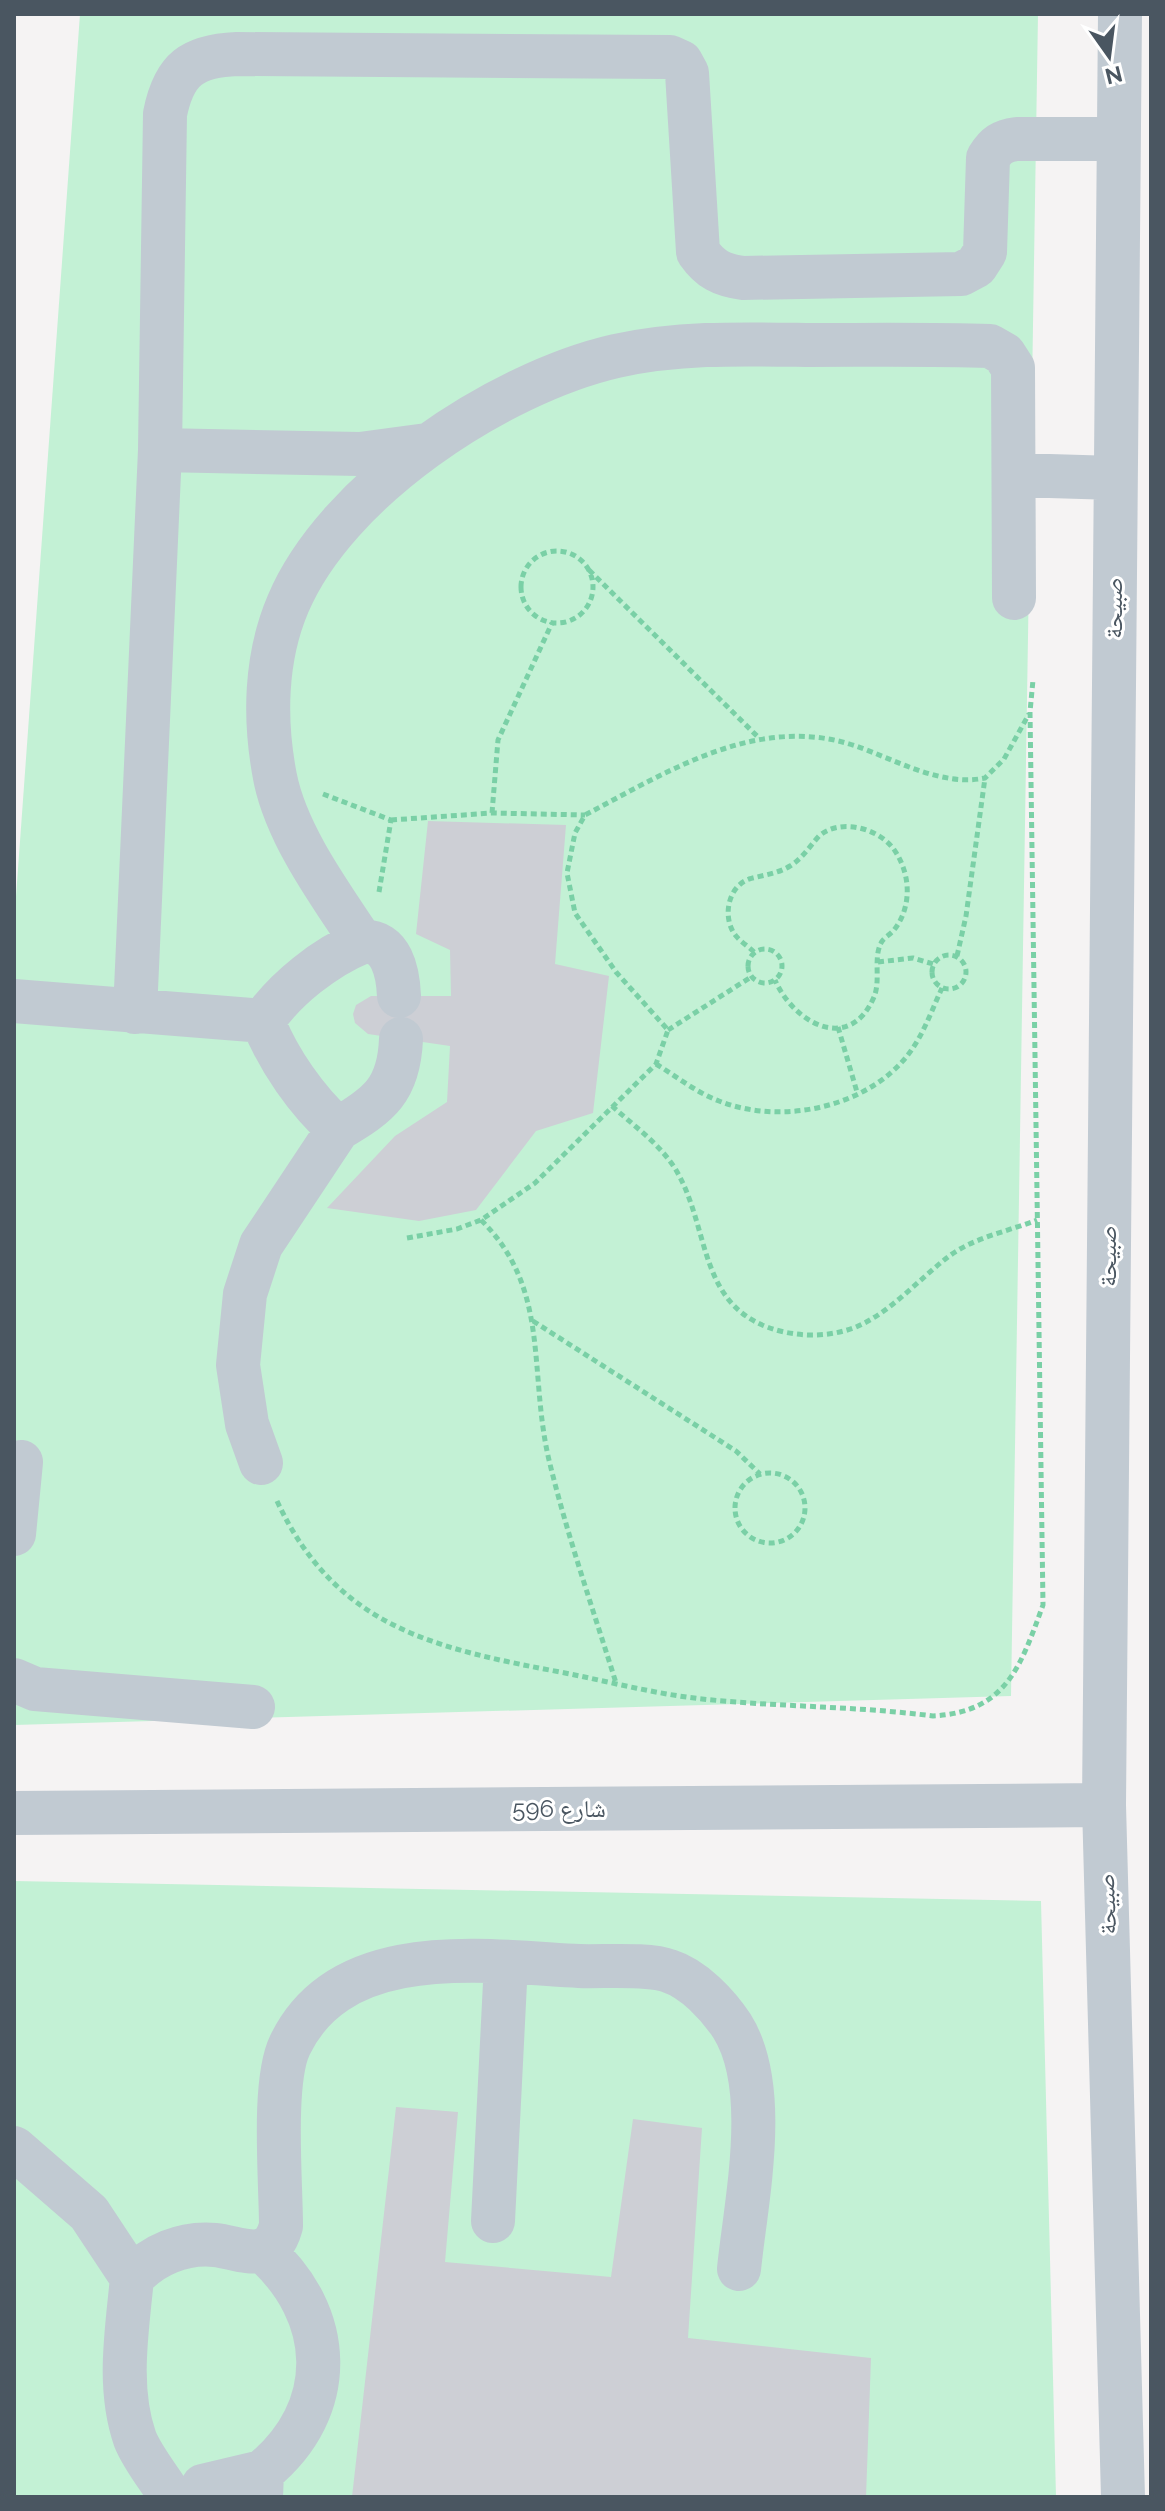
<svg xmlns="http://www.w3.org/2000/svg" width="1165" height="2511" font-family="Raleway,'Noto Naskh Arabic',sans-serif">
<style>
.green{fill:#c3f1d5}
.building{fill:#cdcfd5}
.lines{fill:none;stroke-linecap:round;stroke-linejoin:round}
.path{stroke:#7ad0a6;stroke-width:5;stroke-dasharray:6 4;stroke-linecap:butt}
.minor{stroke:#c1cad2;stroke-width:44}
.labels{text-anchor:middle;stroke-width:6;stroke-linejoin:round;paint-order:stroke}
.street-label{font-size:24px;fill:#4a5661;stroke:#fff}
</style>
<rect width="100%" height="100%" fill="#f5f3f3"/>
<path class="green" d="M80 14H1038L1011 1696 14 1725V924Z
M14 1881 1041 1901 1056 2497H14Z"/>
<path class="building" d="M428 821 566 825 555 964 609 976 593 1113 536 1131 476 1210 419 1221 327 1208 395 1136 447 1102 450 1046 368 1034 355 1023 353 1014 356 1005 371 996H451L450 950 416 934Z
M396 2107 458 2112 445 2262 611 2277 633 2119 702 2128 688 2338 871 2358 866 2497H352Z"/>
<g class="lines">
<path class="path" d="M521 587a36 36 0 1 1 72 0a36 36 0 1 1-72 0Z
M589 570 759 738
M323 794 391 820 379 892
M492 813 498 740 552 623
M391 820 492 813 585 815
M748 966a17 17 0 1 1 34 0a17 17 0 1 1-34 0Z
M754 952C749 947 741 942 736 936 722 919 727 887 749 879 763 875 777 874 790 866 803 858 809 847 819 836 841 817 881 829 895 851 911 875 912 907 894 930 890 935 883 938 881 943 873 959 881 980 874 997 849 1055 793 1022 775 980
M932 972a17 17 0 1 1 34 0a17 17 0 1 1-34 0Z
M957 956 966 916 985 778
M878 962 913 958 933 964
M838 1027 857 1092
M668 1030 751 977
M656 1064C676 1076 697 1093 719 1101 777 1124 857 1110 901 1063 921 1042 930 1014 942 988
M612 1106C634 1126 660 1144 676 1170 712 1231 696 1312 784 1332 808 1337 833 1336 856 1327 891 1312 918 1280 948 1257 972 1238 1009 1231 1037 1220
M481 1220C551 1289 528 1371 549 1460 567 1535 593 1609 616 1683
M407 1238 457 1229 481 1220 535 1183 656 1064 668 1030 616 972 575 913 567 873 575 833 585 815C669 771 758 713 856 746 896 760 942 787 985 778L1004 759 1029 714
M533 1321 736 1451 760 1474
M735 1508a35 35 0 1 1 70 0a35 35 0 1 1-70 0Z
M277 1501C337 1630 439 1649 565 1673 610 1682 656 1694 702 1699 779 1707 856 1706 933 1716 1007 1712 1021 1665 1043 1605L1030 712 1033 680"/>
<path class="minor" d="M1120 14 1104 1805 1123 2497
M160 450 360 454 427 445
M1016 475 1115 478
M362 942C330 894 286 834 275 777 264 720 265 658 288 604 336 490 498 383 616 356 680 342 743 344 808 345 869 345 930 344 990 346L1004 354 1013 368 1014 598
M399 996C398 973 392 939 362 942 325 957 285 989 263 1021 278 1060 307 1101 338 1129 379 1105 399 1090 401 1039
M14 1001 263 1021
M135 1012 160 450 165 114C174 69 192 56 237 54L670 57 681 62 687 73 698 252C710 269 721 275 743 278L961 274 976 266 985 252 988 158C996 145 1002 141 1017 139H1118
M261 1463 247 1424 238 1365 245 1294 261 1245 338 1129
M14 1534 21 1462
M14 1680 35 1689 253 1707
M14 1813 1104 1805
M14 2148 89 2213 132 2278C127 2331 117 2387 135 2439 143 2459 160 2479 171 2497
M493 2221 506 1963
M262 2250C335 2314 339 2409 262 2472
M132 2278C152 2255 183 2242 215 2245 242 2248 270 2266 281 2226 281 2182 272 2082 290 2045 341 1939 483 1961 579 1966 603 1967 648 1963 669 1971 694 1979 718 2005 732 2026 771 2088 746 2200 739 2269
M196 2497 203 2486 262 2472 261 2497"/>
</g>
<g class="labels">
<g class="street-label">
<text transform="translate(1114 608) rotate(-90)" y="8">صبيحة</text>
<text transform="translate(1108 1256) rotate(-90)" y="8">صبيحة</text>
<text x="559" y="1817">شارع 596</text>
<text transform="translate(1107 1904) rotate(-92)" y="8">صبيحة</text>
</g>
</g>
<rect width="1165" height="2511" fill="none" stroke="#4a5661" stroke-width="32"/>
<g transform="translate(1109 56) rotate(166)" stroke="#ffffff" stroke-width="6" paint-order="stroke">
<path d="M0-6L14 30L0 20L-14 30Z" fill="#4a5661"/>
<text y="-12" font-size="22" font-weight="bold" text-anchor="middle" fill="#4a5661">N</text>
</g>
</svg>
